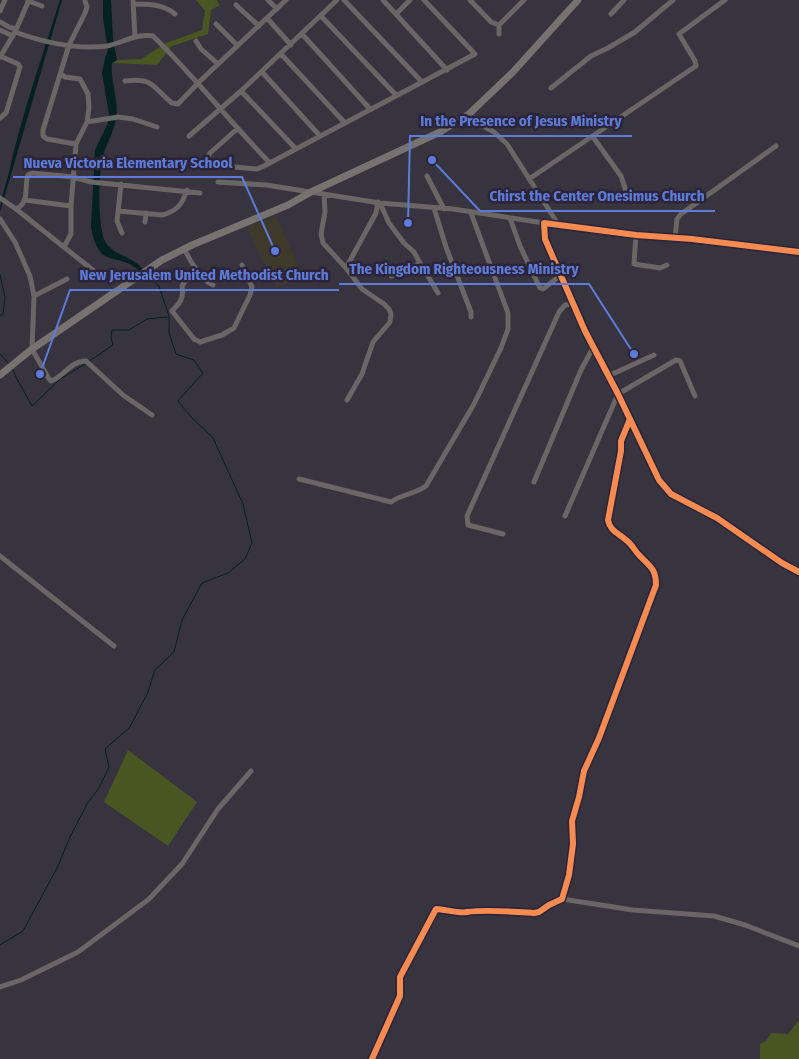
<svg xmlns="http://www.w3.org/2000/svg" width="799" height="1059" font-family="'Fira Sans Condensed',sans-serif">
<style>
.education{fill:#3f392b}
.green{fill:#495621}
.water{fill:#052022}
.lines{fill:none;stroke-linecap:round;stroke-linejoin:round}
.stream{stroke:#052022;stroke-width:1}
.minor{stroke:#696665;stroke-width:5}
.major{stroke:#76726f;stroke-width:7}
.cycleway-casing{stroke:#2c2439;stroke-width:9}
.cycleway{stroke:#f68b52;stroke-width:6}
.leader{fill:none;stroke:#5d7cda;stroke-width:2}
.callout-dot{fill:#5d7cda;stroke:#2c2439;stroke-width:2}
.callout-label{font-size:15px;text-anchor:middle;font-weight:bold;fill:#5d7cda;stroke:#2c2439;stroke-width:5;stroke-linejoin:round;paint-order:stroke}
</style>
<rect width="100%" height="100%" fill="#37333f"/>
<path class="education" d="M276 216 303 275 276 288 247 228Z"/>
<path class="green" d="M196 0H216L220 5 211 10 208 34 172 46 157 65 113 63 117 60 141 59 166 43 202 30 205 11Z
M128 750 197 802 168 846 104 802Z
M799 1020V1059H760V1044L766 1041 771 1033 788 1034Z"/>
<path class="water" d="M60 0H62L0 212C0 199 6 186 9 172 22 114 42 57 60 0Z
M103 0H111L113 39 117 60 112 63C110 81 119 99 116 117 115 130 108 140 104 153 98 168 97 230 106 243 114 254 125 255 135 262 138 264 141 267 143 270L139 271C117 250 99 272 91 227L95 150 108 123 109 114 102 73 105 58 108 50 103 18Z"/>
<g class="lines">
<path class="stream" d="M0 275 5 297 3 314 0 316
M0 354 10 365
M88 362 113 345 111 337 112 330H129L147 319 167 317
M12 368 17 379 32 406 60 379 85 364
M0 945 23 931 57 868 70 837 87 804 99 788 109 767 105 749 130 727 148 692 155 670 174 652 182 620 202 583 228 573 245 559 252 543 243 504 213 438 191 417 178 401 203 373 194 360 176 354 169 333V316L159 286 145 274"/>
<path class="minor" d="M133 0 135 37
M268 0 277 9
M344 0 422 82
M383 0 447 70
M470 0 491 22 499 25V34
M28 1 42 6
M133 4C148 4 163 4 175 14
M236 5 259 26
M0 11 5 0
M396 14 410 0
M611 14 624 0
M321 16 396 95
M267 18 291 45
M0 22 9 27 16 29
M216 24 237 45
M499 25 524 0
M0 30 13 36
M15 32C43 42 77 50 107 46 122 43 137 33 153 36 194 76 229 121 270 163
M302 34 370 109
M196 41 201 49 218 64
M281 54 345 123
M0 57 15 32 29 0
M262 72 320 136
M61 74 65 77 80 79 88 94 89 108 87 122 76 144 71 206V234L64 247
M125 81C154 77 152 87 172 103L178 104 198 83 286 0
M551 88 591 56 608 48 635 32 673 0
M241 91 296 149
M469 114 483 126 494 132 507 144 558 224
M0 118 6 113 20 67 18 64 0 56
M87 122 118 117 133 119 157 127
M189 136 241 91 337 0
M593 137 621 176 626 191 642 195
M76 144 47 139 43 136V130L69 45 85 13 87 7 85 1
M205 162 210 153 237 129
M235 167 257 169 264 166 475 54 424 0
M427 176 444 209
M529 179 696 66 695 61 679 34 725 0
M218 182 266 185 380 203 453 209 544 223
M121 184 117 221 122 233
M324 194 325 212 321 234 323 243 346 268 362 289 384 304 389 309 391 314 390 322 373 342 362 374 347 400
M0 198 16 209 94 271
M25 200 71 206
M380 203 389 223 404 243 414 252 420 263
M434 208 446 247 471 312V317
M16 209C30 203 24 187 28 175L32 173 73 177 91 182 200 193
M118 211 162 215C177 211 182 205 187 190
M510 218 520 246 540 288 543 289 561 275
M0 219 15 242 30 276 34 296 32 349 49 379 51 381C64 376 71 361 86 361L123 395 152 415
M145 222 146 213
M636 235 634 264 660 268 667 265
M675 238 677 219 681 214 776 146
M184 249C192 262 198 279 213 285
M799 252 692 239 636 235 544 223 545 239 585 331 618 394 659 480 671 494 717 518 782 563 799 572
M195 267 182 286C184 299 180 303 172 311L194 339 200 342 222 335 234 328 250 295 252 287 242 265
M346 268 376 213 378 202
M391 276 404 272 420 263 438 293
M34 296 67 279
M608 376 654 355
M299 479 391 502C402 494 415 494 426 486L474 404 501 348 508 329V313L471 213
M534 482 581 370 594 346
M565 516 618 394 676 360 680 361 695 396
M503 534 468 525 467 516 559 312 565 305 574 304
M0 556 114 646
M562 899 633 910 714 916 745 925 799 946
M0 987 21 980 78 952 149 899 182 864 218 809 251 771
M372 1059 400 996V977L436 909C445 909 458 914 467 912 489 909 512 912 534 913L539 912 549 905 562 899 569 875 573 844 572 821 579 797 584 771 599 738 656 585C656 568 650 567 639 555 634 550 632 544 626 540 618 533 610 531 608 520L621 451V441L630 419"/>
<path class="major" d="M0 375 32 349 162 260 192 245 288 205 311 192 440 132 469 114 513 72 578 0"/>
<defs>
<path id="cycleway" d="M799 252 692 239 636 235 544 223 545 239 585 331 618 394 659 480 671 494 717 518 782 563 799 572
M372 1059 400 996V977L436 909C445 909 458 914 467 912 489 909 512 912 534 913L539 912 549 905 562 899 569 875 573 844 572 821 579 797 584 771 599 738 656 585C656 568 650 567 639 555 634 550 632 544 626 540 618 533 610 531 608 520L621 451V441L630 419"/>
</defs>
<use href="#cycleway" class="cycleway-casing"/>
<use href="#cycleway" class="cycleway"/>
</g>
<path class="leader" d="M408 223L410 136H632M275 251L242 177H13M432 160L480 211H715M634 354L589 284H339M40 374L70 290H339"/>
<g class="callout-dot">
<circle cx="408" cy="223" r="5"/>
<circle cx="275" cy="251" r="5"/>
<circle cx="432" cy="160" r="5"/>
<circle cx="634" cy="354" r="5"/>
<circle cx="40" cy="374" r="5"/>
</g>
<g class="callout-label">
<text x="521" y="126">In the Presence of Jesus Ministry</text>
<text x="128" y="168">Nueva Victoria Elementary School</text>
<text x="597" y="201">Chirst the Center Onesimus Church</text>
<text x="464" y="274">The Kingdom Righteousness Ministry</text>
<text x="204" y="280">New Jerusalem United Methodist Church</text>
</g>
</svg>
